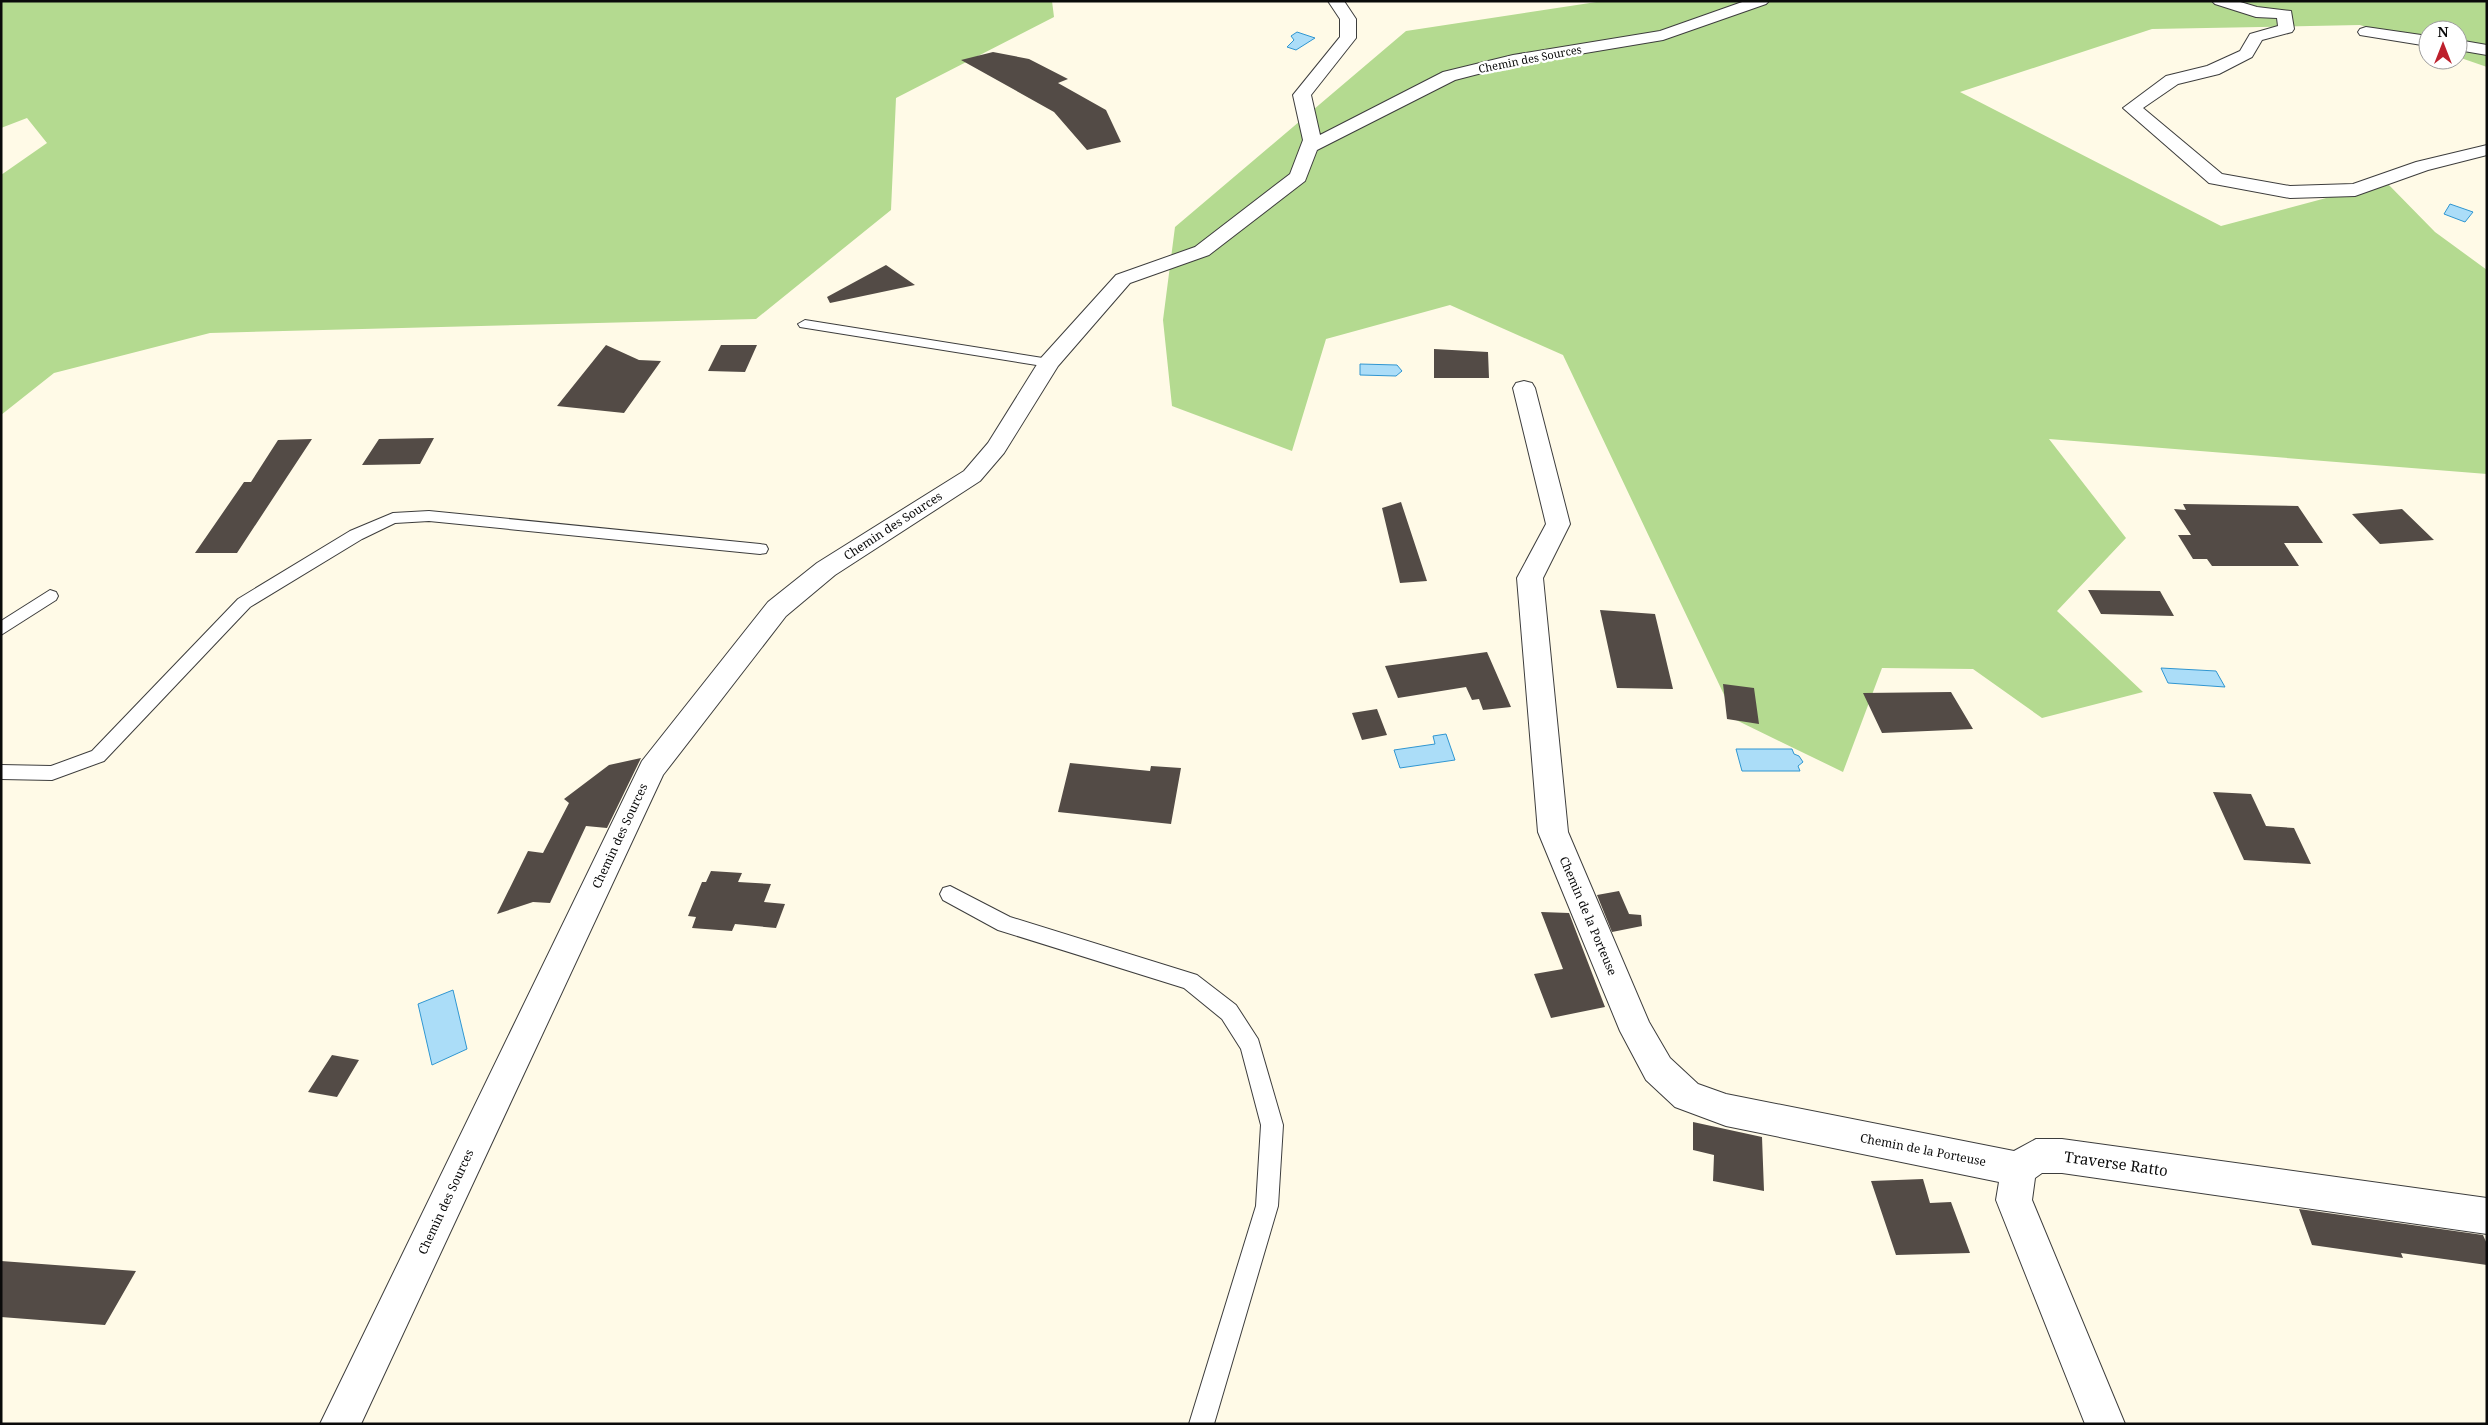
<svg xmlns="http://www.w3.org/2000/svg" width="2488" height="1425" font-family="'Noto Serif',serif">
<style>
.forest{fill:#b4da90}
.water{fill:#abddf8;stroke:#3096d1}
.building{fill:#534b46}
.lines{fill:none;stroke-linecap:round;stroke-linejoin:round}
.lane-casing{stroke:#3d3d3d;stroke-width:2}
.street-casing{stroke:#3d3d3d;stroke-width:2}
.lane{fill:#fff;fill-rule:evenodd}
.street{fill:#fff;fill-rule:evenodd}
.labels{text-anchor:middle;stroke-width:5;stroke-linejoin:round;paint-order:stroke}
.far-street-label{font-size:11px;fill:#0a0a0a;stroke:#fff}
.street-label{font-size:12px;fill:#0a0a0a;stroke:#fff}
.near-street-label{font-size:15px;fill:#0a0a0a;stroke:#fff}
</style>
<rect width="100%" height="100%" fill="#fffae7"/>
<path class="forest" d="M1 1H1052L1054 17 896 98 891 210 756 319 210 333 54 373 1 415V175L47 143 27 118 1 128Z
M1603 1H2487V67L2458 57V30H2428V47L2360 25 2152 29 1960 92 2221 226 2386 182 2435 232 2487 270V474L2049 439 2126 538 2057 611 2143 692 2042 718 1973 669 1882 668 1843 772 1736 720 1563 355 1450 305 1326 339 1292 451 1172 406 1163 320 1175 227 1406 31Z"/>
<path class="water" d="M1297 32 1315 38 1296 50 1287 47 1294 40 1291 36Z
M2450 204 2473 212 2465 222 2444 214Z
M1360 364 1397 365 1402 371 1396 376 1360 375Z
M2161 668 2216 671 2225 687 2168 683Z
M1446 734 1455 760 1400 768 1394 750 1435 744 1433 736Z
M1736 749H1792L1794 754 1799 756 1803 762 1798 766 1800 771H1742Z
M453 990 467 1049 432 1065 418 1004Z"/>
<path class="building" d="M993 52 1029 59 1068 79 1058 83 1106 110 1121 142 1087 150 1054 112 961 60Z
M886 265 915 285 830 303 827 297Z
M606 345 639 360 661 361 624 413 557 406Z
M721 345H757L745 372 708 371Z
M1434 349 1488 352 1489 378H1434Z
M434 438 420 464 362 465 379 439Z
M312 439 237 553H195L244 482H251L278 440Z
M1401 502 1427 581 1400 583 1382 508Z
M2183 504 2298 506 2323 543H2284L2299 566H2212L2207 559H2193L2178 535H2191L2174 509 2186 510Z
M2402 509 2434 540 2380 544 2352 514Z
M2088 590 2160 591 2174 616 2101 614Z
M1600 610 1655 614 1673 689 1617 688Z
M1487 652 1511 707 1483 710 1479 699 1472 700 1466 687 1398 698 1385 666Z
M1723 684 1754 688 1759 724 1727 719Z
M1951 692 1973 729 1882 733 1863 693Z
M1377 709 1387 735 1362 740 1352 713Z
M641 758 607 828 586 826 550 903 533 902 497 914 528 851 543 853 569 803 564 799 609 765Z
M1070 763 1150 771 1151 766 1181 768 1171 824 1058 812Z
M2213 792 2251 794 2266 826 2294 828 2311 864 2244 860Z
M711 871 742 873 738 882 771 884 764 902 785 904 776 928 735 924 732 931 692 928 696 917 688 916 702 882H706Z
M1619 891 1629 914 1641 915 1642 926 1612 932 1597 895Z
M1541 912 1569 913 1605 1007 1551 1018 1534 974 1563 969Z
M332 1055 359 1060 337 1097 308 1092Z
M1693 1122 1762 1137 1764 1191 1713 1181 1714 1155 1693 1150Z
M1923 1179 1930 1203 1951 1202 1970 1253 1896 1255 1871 1181Z
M2299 1209 2483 1235 2487 1244V1265L2401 1253 2403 1258 2312 1245Z
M1 1261 136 1271 105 1325 1 1317Z"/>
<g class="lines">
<defs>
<path id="lane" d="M805 320 1049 359 1056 363 1049 367 800 327 798 324Z
M429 511 760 544 766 545 768 549 766 553 760 554 429 521 395 523 362 539 250 607 104 761 52 780 1 779V765L51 766 92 751 238 599 350 531 393 513Z
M50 590 56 592 58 596 56 600 1 635V621Z
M950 886 1010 917 1197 975 1236 1005 1258 1039 1283 1125 1278 1206 1214 1424H1189L1256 1206 1261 1125 1241 1049 1222 1019 1184 988 998 930 943 900 940 894 943 888Z"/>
<path id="street" d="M1328 1H1344L1356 19V38L1311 95 1320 135 1443 72 1513 55 1660 31 1745 1H1769L1766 4 1663 40 1513 65 1455 80 1317 150 1305 181 1209 255 1130 283 1058 366 1004 453 980 481 835 575 786 616 663 775 361 1424H320L642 761 768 602 817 563 964 471 988 443 1041 358 1116 275 1195 247 1290 174 1303 140 1293 95 1340 37V19Z
M2212 1H2237L2257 7 2291 11 2294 29 2292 32 2262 40 2252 57 2219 74 2178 84 2143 108 2222 174 2290 186 2353 184 2416 162 2487 145V155L2428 170 2355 196 2290 198 2209 183 2123 108 2166 76 2207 66 2240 51 2250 34 2278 26 2277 18 2256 17 2215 4Z
M2366 27 2428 36V46L2360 35 2358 32 2360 29Z
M2458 40 2487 45V55L2458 50Z
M1524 381 1532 383 1535 388 1570 524 1543 578 1568 832 1649 1022 1670 1058 1698 1084 1726 1094 2014 1151 2036 1139H2062L2487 1198V1234L2062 1173H2042L2035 1178 2032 1200 2125 1424H2085L1996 1200 1999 1182 1726 1126 1675 1107 1646 1080 1620 1031 1538 832 1517 578 1546 524 1513 388 1516 383Z"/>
</defs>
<use href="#lane" class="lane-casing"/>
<use href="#street" class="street-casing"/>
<use href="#lane" class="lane"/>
<use href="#street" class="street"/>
</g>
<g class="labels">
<g class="far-street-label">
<text transform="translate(1530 59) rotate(-11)" y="4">Chemin des Sources</text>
</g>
<g class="street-label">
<text transform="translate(893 526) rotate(-33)" y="4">Chemin des Sources</text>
<text transform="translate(620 836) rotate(-65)" y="4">Chemin des Sources</text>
<text transform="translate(1588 916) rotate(67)" y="4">Chemin de la Porteuse</text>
<text transform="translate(1923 1150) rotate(11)" y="4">Chemin de la Porteuse</text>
<text transform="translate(446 1202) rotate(-65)" y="4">Chemin des Sources</text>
</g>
<g class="near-street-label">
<text transform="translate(2116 1164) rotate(8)" y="5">Traverse Ratto</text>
</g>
</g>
<rect width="2488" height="1425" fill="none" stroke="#0a0a0a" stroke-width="5"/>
<g transform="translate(2443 45)"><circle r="24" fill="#ffffff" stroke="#9d9d9d"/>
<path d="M0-4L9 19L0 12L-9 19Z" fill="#bd202c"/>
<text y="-8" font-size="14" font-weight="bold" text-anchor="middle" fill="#0a0a0a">N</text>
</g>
</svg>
